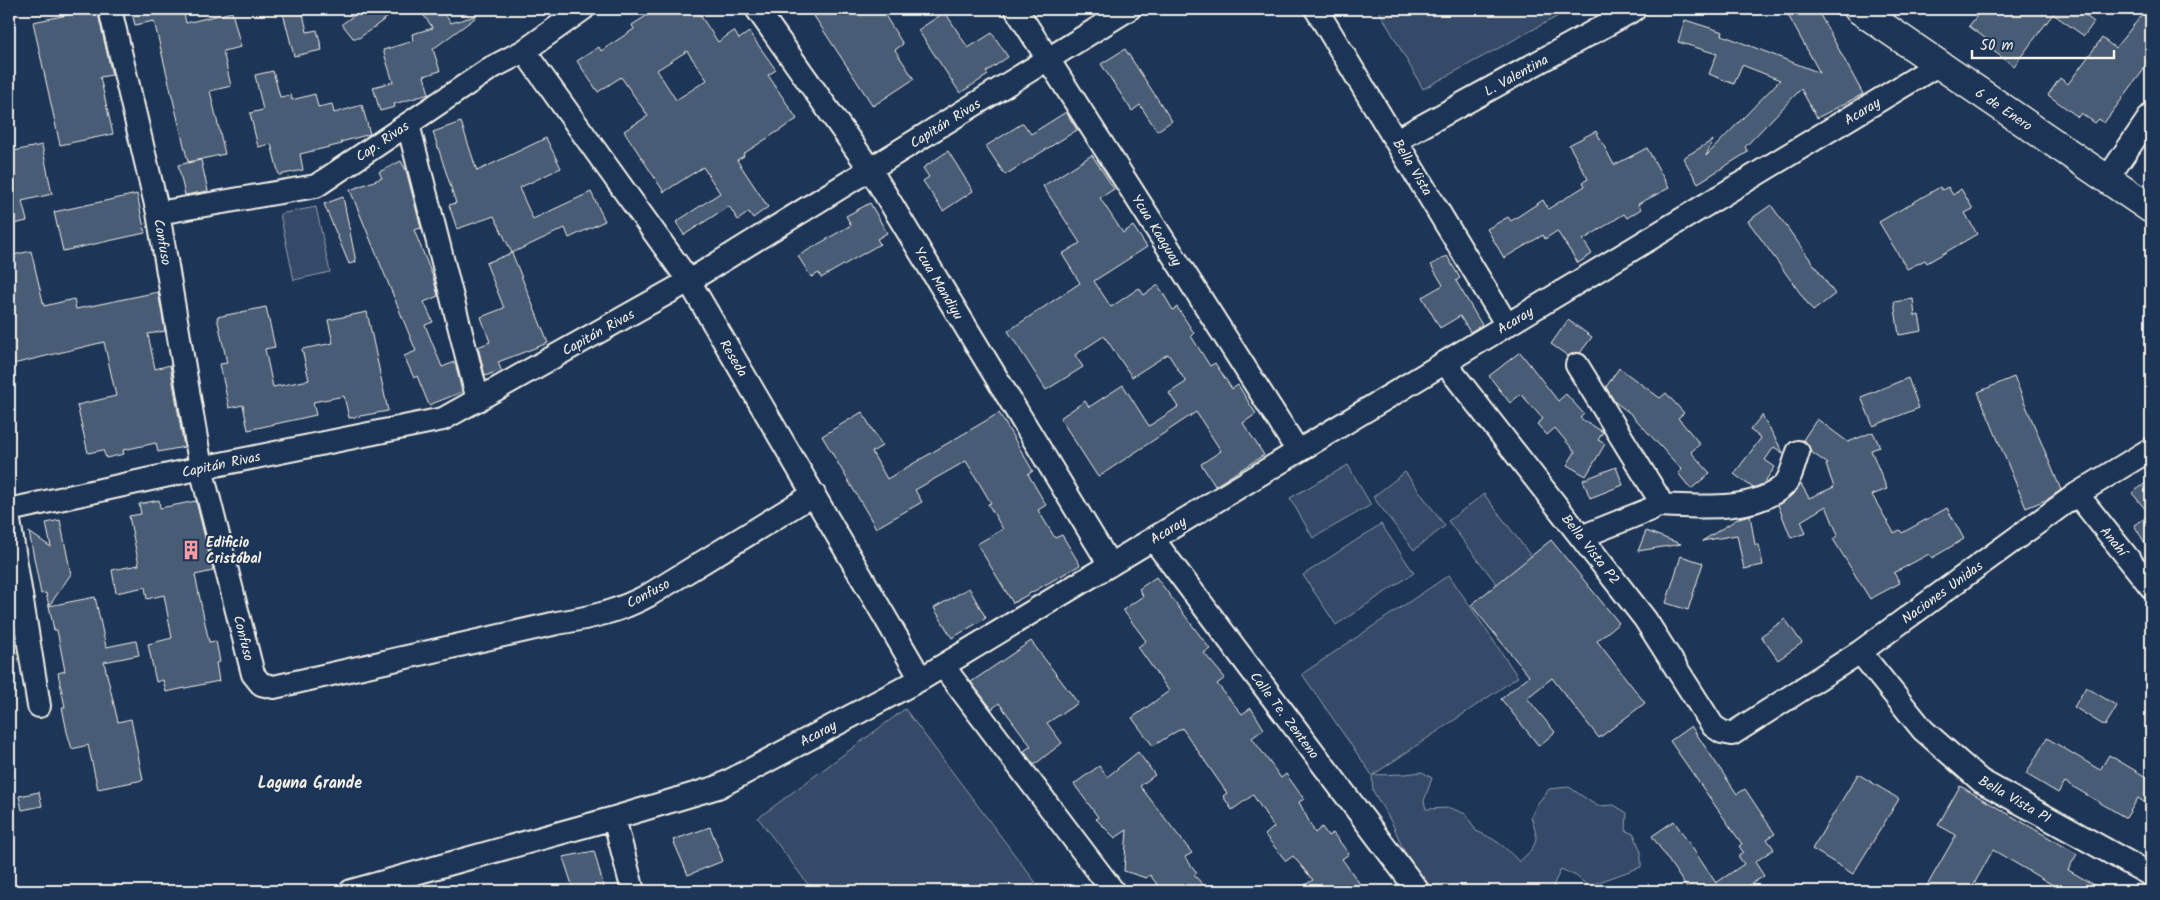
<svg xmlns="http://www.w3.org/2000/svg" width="2160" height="900" font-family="Kalam,sans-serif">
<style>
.green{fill:#354a67;stroke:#949ea8}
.building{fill:#485b74;stroke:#f4f1e8;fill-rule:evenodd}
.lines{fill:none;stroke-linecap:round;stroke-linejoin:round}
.street-casing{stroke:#f4f1e8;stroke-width:26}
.secondary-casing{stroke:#f4f1e8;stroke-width:31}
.street{stroke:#1d3557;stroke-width:22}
.secondary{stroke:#1d3557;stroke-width:28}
.labels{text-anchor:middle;stroke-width:4;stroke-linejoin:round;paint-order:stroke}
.street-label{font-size:14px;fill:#f4f1e8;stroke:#1d3557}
.poi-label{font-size:14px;font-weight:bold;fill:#f4f1e8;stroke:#1d3557;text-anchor:start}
.quarter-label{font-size:16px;font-weight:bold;fill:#f4f1e8;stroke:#1d3557}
</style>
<rect width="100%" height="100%" fill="#1d3557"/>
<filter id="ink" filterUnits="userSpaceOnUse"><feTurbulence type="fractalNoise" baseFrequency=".02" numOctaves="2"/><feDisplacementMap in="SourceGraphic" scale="10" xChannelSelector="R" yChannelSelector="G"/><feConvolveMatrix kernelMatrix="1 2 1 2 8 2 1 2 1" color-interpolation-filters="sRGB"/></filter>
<g filter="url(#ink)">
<path class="green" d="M1378 9H1571L1423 89Z
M316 207 330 272 294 280 280 214Z
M1348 465 1371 505 1313 538 1290 498Z
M1405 472 1445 526 1414 550 1373 497Z
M1484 494 1534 560 1499 587 1448 521Z
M1381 524 1414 573 1336 625 1303 575Z
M1449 575 1518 677 1373 775 1405 774 1422 772 1432 778 1424 801 1426 809 1450 808 1466 814 1476 831C1494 838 1506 847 1519 862 1537 846 1540 840 1531 817L1537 804 1549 789 1569 787 1597 806 1614 805 1627 813 1626 831 1634 834 1641 852V867L1588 886 1576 876 1561 869 1553 886 1563 891H1420L1422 877 1403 849 1393 825 1373 791 1372 775 1302 674Z
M905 709 1042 891H813L758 818Z"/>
<path class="building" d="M97 9 112 75 100 77 113 134 60 145 33 22Z
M131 9H183L186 23 232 12 241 47 223 51 231 86 210 91 225 154 188 162 154 21 135 25Z
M282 9H302L307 32 317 30 322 50 294 56Z
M363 9H399L359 38H353L342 24Z
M419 9H441L451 23 475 16V18L433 49 440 71 424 76 429 94 394 104 395 107 380 111 373 87 393 82 383 50 413 41 412 34 433 28Z
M657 9H696L718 42 734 31 739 39 749 32 776 70 768 75 797 119 743 154 744 156 737 160 768 207 753 218 749 212 738 220 729 206 684 235 676 222 720 193 703 167 664 192 624 131 648 116 621 77 598 92 577 61 599 47 601 51 634 29 632 25ZM687 51 707 80 676 100 657 70Z
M811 9H881L903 44 895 50 914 79 873 106 814 16 816 15Z
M1800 9H1817L1863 94 1817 118 1801 89 1745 147 1748 152 1698 183 1683 158 1713 140 1706 156 1780 80 1742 65 1734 84 1709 74 1717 54 1678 42 1685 20 1723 32 1722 35 1820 73 1788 15Z
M1982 9H2077L2094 22 2084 36 2053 14 2014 66 1992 50 1995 46 1969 26Z
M2147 9H2151V60L2104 123 2099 119 2095 123 2081 113 2078 117 2048 95 2060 78 2068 84 2102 38 2115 48Z
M945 12 968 48 992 33 1008 57 986 72 988 75 960 93 918 30Z
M1125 49 1172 121 1157 131 1140 105 1132 111 1101 64Z
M273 71 280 97 291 95 292 100 315 94 318 107 332 104 334 113 362 105 370 134 341 142 342 144 300 154 303 170 279 175 271 144 258 147 250 113 263 110 255 75Z
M1066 112 1077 130 1005 175 986 146 1023 123 1031 134Z
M461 122 477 171 546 138 561 168 519 188 533 219 591 192 605 221 569 238 565 228 512 253 494 216 457 229 449 205 456 203 433 132Z
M1596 131 1614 165 1647 148 1669 188 1638 204 1641 209 1627 218 1624 214 1583 240 1592 254 1578 263 1557 231 1545 239 1543 235 1504 258 1487 229 1508 217 1511 221 1543 200 1548 209 1585 186 1583 182 1588 179 1569 145Z
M42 145 52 194 22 201 27 221 9 225V152Z
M948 151 973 191 943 211 923 181 929 177 923 168Z
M1092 155 1114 189 1100 198 1123 233 1133 226 1147 247 1094 281 1111 307 1139 288 1144 295 1158 285 1173 310 1177 307 1194 333 1191 336 1210 366 1215 363 1232 389 1238 385 1256 414 1243 423 1264 455 1215 486 1201 464 1221 451 1196 412 1098 477 1060 418 1085 401 1089 407 1123 385 1149 426 1178 407 1169 393 1186 382 1168 354 1132 377 1104 336 1075 355 1083 367 1046 390 1008 331 1080 283 1062 254 1080 243 1043 186Z
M201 160 208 191 185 195 178 165Z
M401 161 406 170 421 228 414 230 433 277 438 296 424 302 433 322 425 325 442 367 455 362 462 392 429 405 417 376 414 378 404 356 416 351 350 190 382 178 379 172Z
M1940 187 1942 190 1948 187 1953 195 1961 189 1973 209 1965 213 1977 234 1927 263 1925 260 1907 269 1879 222Z
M137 194 145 233 63 251 54 212Z
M343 197 356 262 349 264 324 204Z
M870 203 887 233 877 239 880 244 821 278 819 273 811 277 798 256 851 225 846 216Z
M1771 205 1835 294 1813 311 1748 221Z
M31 251 44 306 74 299 76 309 158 292 165 331 148 334 155 369 170 365 184 447 158 452 156 443 123 450 124 454 106 458 103 450 88 453 77 405 116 396 104 342 9 365V256Z
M512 253 548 343 498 362 501 370 485 376 478 347 490 342 481 317 504 308 486 263Z
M1447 256 1460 278 1456 281 1482 325 1470 332 1460 316 1440 328 1422 297 1443 285 1431 265Z
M1913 299 1915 316 1919 315 1922 331 1899 335 1894 302Z
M266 307 275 347 265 349 273 387 309 380 302 349 333 343 328 320 367 312 388 411 349 418 344 396 313 402 316 415 248 430 243 405 229 408 220 364 227 363 217 317Z
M1568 320 1592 337 1580 353 1576 352 1568 356 1551 344Z
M1520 352 1558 401 1566 394 1584 414 1580 418 1603 432 1598 440 1605 444 1586 476 1567 465 1575 452 1555 428 1547 435 1537 424 1543 419 1521 394 1510 403 1489 376Z
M1619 368 1660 398 1666 393 1684 413 1678 418 1700 444 1691 452 1710 473 1691 489 1678 473 1682 470 1631 414 1615 402 1606 387Z
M2014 377 2061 490 2048 499 2026 508 1978 392Z
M1908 378 1919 408 1873 426 1861 397Z
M862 412 882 446 872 452 887 479 999 413 1033 471 1028 474 1046 505 1038 510 1055 538 1062 535 1080 565 1013 603 977 544 1003 529 988 504 991 503 966 461 915 490 922 502 876 528 822 436Z
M1762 415 1784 454 1774 447 1765 460 1775 467 1763 484 1753 488 1734 474 1761 438 1750 430Z
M1817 419 1848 442 1873 432 1880 447 1871 450 1887 489 1872 495 1894 533 1900 530 1902 533 1947 508 1964 539 1932 558 1929 554 1894 573 1900 583 1870 599 1833 539 1838 535 1826 506 1801 521 1806 533 1791 538 1778 505 1791 496 1801 484 1809 498 1834 487 1826 465 1828 464 1811 452 1808 444 1803 440Z
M1616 467 1623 485 1590 498 1583 480Z
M2151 479V553L2134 525 2150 515 2132 493Z
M159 500 160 508 196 501 213 571 195 575 209 642 216 641 220 662 216 663 219 681 166 692 163 680 156 682 148 644 172 638 164 595 147 599 145 587 116 593 112 570 139 565 129 516 141 514 139 504Z
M1750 515 1755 545H1759L1763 565 1744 569 1737 535 1702 541 1739 518Z
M60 520 71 574 49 606 46 593 41 594 29 532 51 547 46 523Z
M1646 531 1681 544 1638 551Z
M1551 540 1619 623 1597 641 1645 703 1599 738 1552 678 1527 698 1555 732 1539 746 1501 699 1529 676 1471 605Z
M1681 556 1703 563 1688 610 1666 603Z
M1156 577 1210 649 1204 653 1225 678 1217 684 1242 714 1251 708 1264 729 1252 738 1281 778 1286 774 1304 799 1299 802 1315 833 1322 827 1328 836 1333 833 1349 854 1342 859 1365 891H1295L1313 880 1293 856 1286 861 1265 835 1274 827 1253 795 1232 810 1223 796 1227 793 1182 728 1153 746 1132 718 1169 691 1138 647 1146 641 1123 610 1143 596 1139 589Z
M969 588 986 618 952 638 934 608Z
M95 597 106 647 136 641 139 655 104 662 118 722 131 719 143 780 98 789 88 745 72 749 67 732 62 707H65L58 673 65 671 57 630H54L49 606Z
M1785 619 1802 643 1778 660 1761 636Z
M1031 641 1078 703 1047 723 1062 743 1034 765 1024 751 1031 746 999 703 992 709 971 682Z
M2086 687 2117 706 2105 726 2074 707Z
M1691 726 1737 794 1745 789 1775 834 1767 839 1774 849 1755 862 1764 876 1740 891H1689L1652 836 1674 821 1716 883 1744 864 1738 856 1743 852 1739 846 1742 844 1670 741Z
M2047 738 2100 770 2109 755 2151 780V807L2138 798 2126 818 2065 782 2058 793 2026 774Z
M1138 752 1155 775 1140 786 1192 853 1185 857 1197 873 1194 875 1209 891H1162L1150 875 1146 878 1124 871 1127 830 1115 838 1096 819 1098 817 1074 784 1099 766 1107 777Z
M1858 774 1899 799 1853 874 1812 849Z
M1960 786 2077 854 2068 870 2105 891H2063L1993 850 1970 891H1924L1956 835 1938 825Z
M39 792 42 806 22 810 19 796Z
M710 827 723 861 688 875 673 840Z
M594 851 605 891H574L563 857Z"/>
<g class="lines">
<defs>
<path id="street" d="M110 9 158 213 201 468 253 674 261 684 274 687 557 623C590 618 620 611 649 595L814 494
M757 9 870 169 1110 565
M1016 9 1298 451
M1316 9 1507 325
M524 51 689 281 921 679
M408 124 478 400
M1397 140 1635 9
M2107 179 2151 115
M158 213 316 186 491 68 524 51 583 9
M1445 363 1645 619 1713 726 1722 732 1732 734 1860 652 2077 494 2151 449
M1577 365 1658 497 1657 505 1651 509 1581 537
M2077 494 2151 587
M1657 505C1694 506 1751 513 1782 487 1791 480 1794 463 1798 452
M9 510 201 468 443 419 689 281 1129 9
M9 521 39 706
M1153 539 1418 891
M1860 652 1923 730 1981 781 2151 875
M943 666 1113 891
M614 818 633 891
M351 891 614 818 718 787 921 679 1939 64"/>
<path id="secondary" d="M1858 9 2151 209"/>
</defs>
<use href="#street" class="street-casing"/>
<use href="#secondary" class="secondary-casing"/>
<use href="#street" class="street"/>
<use href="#secondary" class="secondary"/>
</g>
</g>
<defs>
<symbol id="building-bare" viewBox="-9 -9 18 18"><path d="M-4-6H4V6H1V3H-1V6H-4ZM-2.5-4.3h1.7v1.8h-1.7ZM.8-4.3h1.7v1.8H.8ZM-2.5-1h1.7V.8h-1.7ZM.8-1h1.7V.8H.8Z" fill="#ff9aa2" stroke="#1d3557" stroke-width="2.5" paint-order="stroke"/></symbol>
</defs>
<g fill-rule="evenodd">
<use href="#building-bare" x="177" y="536" width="28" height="28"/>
</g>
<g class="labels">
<g class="street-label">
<text transform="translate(1516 75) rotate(-29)" y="5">L. Valentina</text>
<text transform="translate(2004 109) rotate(34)" y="5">6 de Enero</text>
<text transform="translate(1862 111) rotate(-31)" y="5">Acaray</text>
<text transform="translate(945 123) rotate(-32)" y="5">Capitán Rivas</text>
<text transform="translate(382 141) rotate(-34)" y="5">Cap. Rivas</text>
<text transform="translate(1413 167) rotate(59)" y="5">Bella Vista</text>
<text transform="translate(1157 230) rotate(58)" y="5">Ycua Kaaguay</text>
<text transform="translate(163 242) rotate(80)" y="5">Confuso</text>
<text transform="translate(939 283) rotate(59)" y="5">Ycua Mandiyu</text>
<text transform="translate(1515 320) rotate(-31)" y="5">Acaray</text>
<text transform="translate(598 332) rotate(-29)" y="5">Capitán Rivas</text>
<text transform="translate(734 358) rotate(59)" y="5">Reseda</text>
<text transform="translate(221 464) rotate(-12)" y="5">Capitán Rivas</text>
<text transform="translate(1168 530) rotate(-31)" y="5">Acaray</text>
<text transform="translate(2114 541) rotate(51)" y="5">Anahí</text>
<text transform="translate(1591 549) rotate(52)" y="5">Bella Vista P2</text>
<text transform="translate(1942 592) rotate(-36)" y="5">Naciones Unidas</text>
<text transform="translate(648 593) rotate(-28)" y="5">Confuso</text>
<text transform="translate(244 638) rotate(76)" y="5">Confuso</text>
<text transform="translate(1285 715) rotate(53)" y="5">Calle Te. Zenteno</text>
<text transform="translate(818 733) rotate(-28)" y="5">Acaray</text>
<text transform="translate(2015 799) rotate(30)" y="5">Bella Vista P1</text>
</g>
<g class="poi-label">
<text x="206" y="547">Edificio<tspan x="206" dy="16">Cristóbal</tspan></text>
</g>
<g class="quarter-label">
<text x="310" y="788">Laguna Grande</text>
</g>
</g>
<rect width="2160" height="900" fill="none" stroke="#1d3557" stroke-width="30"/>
<rect x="15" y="15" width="2130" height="870" fill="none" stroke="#f4f1e8" stroke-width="2" filter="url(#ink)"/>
<path d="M1972 50v8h142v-8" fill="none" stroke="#f4f1e8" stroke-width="2.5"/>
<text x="1980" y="50" font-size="15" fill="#f4f1e8" stroke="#1d3557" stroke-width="4" paint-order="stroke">50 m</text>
</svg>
